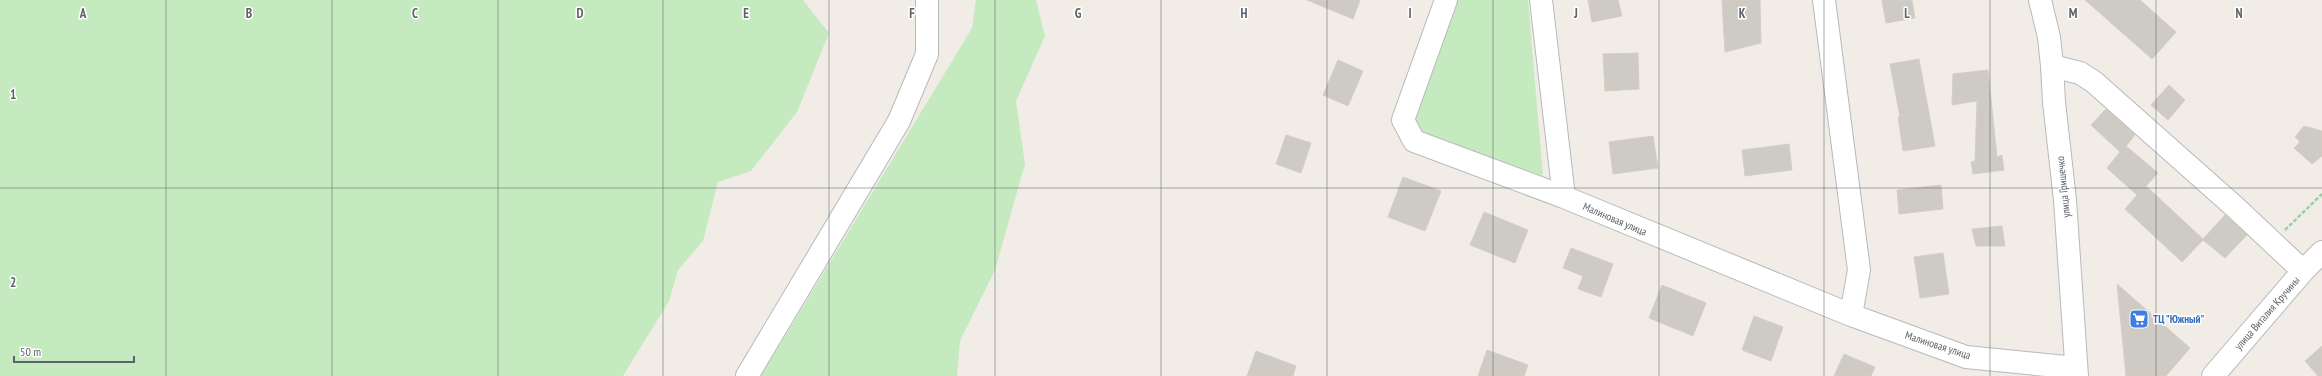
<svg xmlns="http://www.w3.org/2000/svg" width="2322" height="376" font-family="'PT Sans Narrow',sans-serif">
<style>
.green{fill:#c5eac0}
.building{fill:#cecac4;stroke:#d6cec3}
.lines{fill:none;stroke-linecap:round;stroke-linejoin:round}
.minor-casing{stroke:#b6b9bd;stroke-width:24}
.path{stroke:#9acea3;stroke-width:2.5;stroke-dasharray:4 2;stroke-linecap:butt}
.minor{stroke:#fff;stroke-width:22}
.grid{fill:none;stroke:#5d6367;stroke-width:1;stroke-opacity:0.55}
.labels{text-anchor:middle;stroke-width:3;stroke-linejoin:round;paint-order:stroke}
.street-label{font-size:11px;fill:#5d6367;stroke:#fff}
.shop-label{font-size:11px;font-weight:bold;fill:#366cbe;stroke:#fff;text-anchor:start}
.grid-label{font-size:13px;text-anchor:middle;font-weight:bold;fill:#5d6367;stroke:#fff;stroke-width:3;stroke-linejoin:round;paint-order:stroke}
</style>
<rect width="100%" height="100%" fill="#f1ede6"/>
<path class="green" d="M0 0H803L829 33 797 112 751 171 718 182 703 241 678 270 669 301 623 376H0Z
M976 0H1036L1045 36 1016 101 1025 164 995 270 960 341 957 376H761L972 28Z
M1454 0H1528L1543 176 1422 135 1413 119Z"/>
<path class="building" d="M1307 0H1360L1353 19Z
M1588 0H1618L1622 16 1592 22Z
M1722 0H1760L1761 43 1725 52Z
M1882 0H1912L1915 18 1886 23Z
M2085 0H2140L2176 32 2152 59Z
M1638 53 1639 89 1605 91 1603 54Z
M1919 59 1935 146 1903 151 1898 117H1900L1890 64Z
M1338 60 1363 71 1348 106 1323 95Z
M1988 70 1997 157 2002 155 2004 170 1973 174 1971 162 1975 161 1977 101 1952 105 1953 74Z
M2169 85 2185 100 2168 120 2151 105Z
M2106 109 2135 135 2126 146 2158 173 2146 186 2203 239 2225 215 2247 235 2225 258 2203 240 2182 262 2125 209 2137 195 2107 168 2120 152 2091 125Z
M2304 126 2322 131V156L2312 164 2294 148 2300 142 2295 137Z
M1286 135 1311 143 1301 173 1276 164Z
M1653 136 1658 168 1613 174 1609 142Z
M1789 144 1792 170 1745 176 1742 150Z
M1403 177 1441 191 1425 231 1388 217Z
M1941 185 1943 209 1899 214 1897 190Z
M1484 212 1528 230 1515 263 1470 245Z
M2002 226 2005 246H1976L1972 229Z
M1571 248 1613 264 1601 297 1578 289 1583 276 1563 268Z
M1943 253 1949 294 1920 298 1914 257Z
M2117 284 2190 348 2166 376H2126Z
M1662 285 1706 303 1693 336 1649 318Z
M1754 316 1783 327 1771 361 1742 350Z
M2322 346V376H2318L2305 361Z
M1487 350 1528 365 1524 376H1478Z
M1256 351 1296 366 1293 376H1247Z
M1844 354 1875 367 1871 376H1834Z"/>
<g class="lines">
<defs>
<path id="minor" d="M1446 0 1403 120 1414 141 1564 197
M1541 0 1564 197 1851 315 1966 357 2076 368
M1824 0 1859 270 1851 315
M2040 0 2049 37 2052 66 2054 102 2065 200 2077 376
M2052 66 2080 73 2094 82 2236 208 2303 271
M747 376 899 121 927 54V0
M2213 376 2303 271 2322 252"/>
</defs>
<use href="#minor" class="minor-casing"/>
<path class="path" d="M2285 230 2322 194"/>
<use href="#minor" class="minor"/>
</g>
<path class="grid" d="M166 0V376M332 0V376M498 0V376M663 0V376M829 0V376M995 0V376M1161 0V376M1327 0V376M1493 0V376M1659 0V376M1824 0V376M1990 0V376M2156 0V376M0 188H2322"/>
<defs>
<symbol id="supermarket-square" viewBox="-11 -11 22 22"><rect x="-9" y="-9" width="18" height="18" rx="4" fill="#3f7fe0" stroke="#fff"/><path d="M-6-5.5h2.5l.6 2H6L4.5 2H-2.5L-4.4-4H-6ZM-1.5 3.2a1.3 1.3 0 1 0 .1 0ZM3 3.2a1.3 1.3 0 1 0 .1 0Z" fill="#fff"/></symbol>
</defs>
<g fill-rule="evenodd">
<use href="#supermarket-square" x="2128" y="308" width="22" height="22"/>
</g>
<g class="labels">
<g class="street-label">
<text transform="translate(2063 187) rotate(-96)" y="4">улица Гришечко</text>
<text transform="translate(1615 219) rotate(23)" y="4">Малиновая улица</text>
<text transform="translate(2267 313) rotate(-49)" y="4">улица Виталия Кручины</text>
<text transform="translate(1938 345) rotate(18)" y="4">Малиновая улица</text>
</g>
<g class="shop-label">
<text x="2153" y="323">ТЦ "Южный"</text>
</g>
</g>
<g class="grid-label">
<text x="83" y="18">A</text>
<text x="249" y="18">B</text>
<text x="415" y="18">C</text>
<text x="580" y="18">D</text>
<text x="746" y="18">E</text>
<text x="912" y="18">F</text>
<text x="1078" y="18">G</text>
<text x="1244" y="18">H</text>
<text x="1410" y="18">I</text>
<text x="1576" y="18">J</text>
<text x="1742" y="18">K</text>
<text x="1907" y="18">L</text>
<text x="2073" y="18">M</text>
<text x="2239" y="18">N</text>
<text x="13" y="99">1</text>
<text x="13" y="287">2</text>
</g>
<path d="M14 356v6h120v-6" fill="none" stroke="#5d6367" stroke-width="2"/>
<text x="20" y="356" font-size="12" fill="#5d6367" stroke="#ffffff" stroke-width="3" paint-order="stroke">50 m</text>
</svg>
